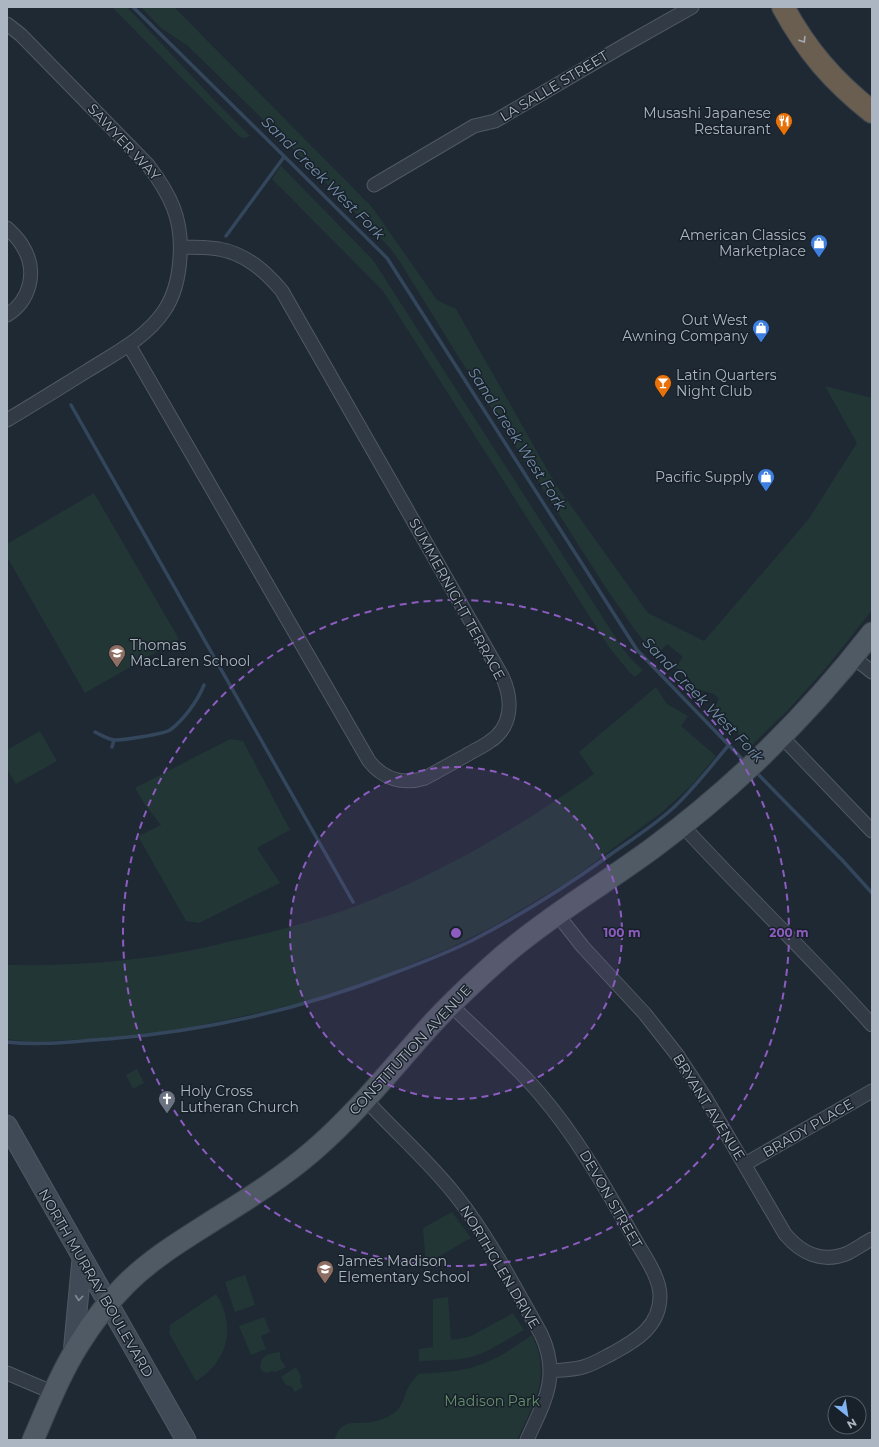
<svg xmlns="http://www.w3.org/2000/svg" width="879" height="1447" font-family="Montserrat,sans-serif">
<style>
.green{fill:#223636}
.lines{fill:none;stroke-linecap:round;stroke-linejoin:round}
.stream{stroke:#33465b;stroke-width:3.5}
.street-casing{stroke:#505963;stroke-width:15}
.secondary-casing{stroke:#505963;stroke-width:21}
.primary-casing{stroke:#3c444e;stroke-width:23}
.highway-casing{stroke:#3d464f;stroke-width:24}
.street{stroke:#323b45;stroke-width:13}
.secondary{stroke:#404a57;stroke-width:19}
.primary{stroke:#505a65;stroke-width:21}
.highway{stroke:#6a5e50;stroke-width:22}
.oneway{stroke:#a2a9b1}
.oneway2{stroke:#818b97}
.ring{fill:none;stroke:#8c5cc0;stroke-width:2;stroke-dasharray:7 5}
.labels{text-anchor:middle;stroke-width:3;stroke-linejoin:round;paint-order:stroke}
.street-label{font-size:14px;fill:#acb6c2;stroke:#182029}
.poi-label{font-size:14px;fill:#acb6c2;stroke:#182029;text-anchor:end}
.park-label{font-size:14px;fill:#65916d;stroke:#182029}
.water-label{font-size:15px;font-style:italic;fill:#758eaa;stroke:#182029}
.centre{fill:#8c5cc0;stroke:#182029;stroke-width:2}
.ring-label{font-size:12px;text-anchor:middle;font-weight:bold;fill:#8c5cc0;stroke:#182029;stroke-width:3;stroke-linejoin:round;paint-order:stroke}
</style>
<rect width="100%" height="100%" fill="#1f2934"/>
<path class="green" d="M112 7H127L218 104 250 136 246 138 240 137Z
M141 7H174L372 207 437 300 456 309 556 485 648 613 704 641 808 520 857 443 825 386 872 398V610L826 668 789 709 746 751 740 746C743 731 725 717 715 707L719 699 714 694 697 689 693 685 689 678 676 667 683 657 667 644 656 656 635 630 606 588 463 364 400 262 390 248 291 147 188 46 161 28Z
M281 166 373 260 623 649 632 660 643 670 635 677 630 673 609 647 383 291 272 179Z
M94 493 179 639 85 693 7 557V544Z
M656 687 667 704 688 716 681 726 716 756 691 786 661 813 569 881 494 926 450 948 397 970 348 989 296 1004 235 1018 173 1031 105 1038 31 1042 7 1039V965C69 966 132 962 193 950 209 947 225 942 242 939 294 927 346 912 395 890 466 859 532 818 594 774L579 752Z
M40 731 57 761 16 784 7 769V750Z
M230 739 243 741 290 830 257 848 280 883 199 923 186 921 138 836 161 825 145 805 135 788Z
M137 1069 144 1083 133 1089 126 1075Z
M452 1212 471 1238 426 1264 423 1228Z
M245 1275 255 1305 235 1312 225 1282Z
M216 1294C236 1325 229 1361 196 1381L169 1333 170 1325Z
M448 1297 451 1340 464 1338 471 1336 513 1313 524 1330C507 1339 490 1352 471 1357 455 1361 436 1360 419 1361V1349L433 1347V1299Z
M264 1317 270 1332 261 1336 266 1349 251 1355 239 1326Z
M532 1335C552 1376 534 1403 517 1440H334C336 1436 338 1430 342 1427 348 1422 352 1423 359 1423 371 1423 385 1420 394 1413 405 1405 403 1396 409 1386 411 1382 415 1378 418 1374 442 1372 467 1372 489 1361 504 1355 518 1344 532 1335Z
M280 1352V1358L286 1367 276 1372 272 1371 267 1373 261 1370C258 1356 269 1353 280 1352Z
M296 1367 301 1376 300 1382 303 1387 295 1392 292 1387 286 1385 281 1377Z"/>
<g class="lines">
<path class="stream" d="M133 7 387 258 637 650 746 763
M226 236 284 157
M71 405 353 902
M95 732C101 735 109 740 115 740 125 740 163 734 170 730 184 720 198 700 204 685
M112 747 114 740
M755 771 843 861 872 893
M7 1042C41 1046 74 1041 108 1039 206 1031 302 1009 394 973 421 963 447 953 473 940 519 916 564 888 607 857 628 842 652 827 672 809 693 790 710 767 728 746"/>
<defs>
<path id="street" d="M7 24 21 35 148 165C170 194 183 219 180 257 179 276 175 295 164 311 146 338 114 354 87 371 61 387 34 404 7 420
M374 185 474 126 495 121 623 46 692 7
M7 228C13 234 19 239 23 247 38 271 30 301 7 315
M129 345 369 761C383 779 403 785 425 778 438 771 452 763 465 756 473 751 482 747 489 742 513 727 513 699 502 676L282 291C265 271 246 254 219 249 206 247 193 247 181 247
M853 657 872 672
M781 736 872 831
M682 825C744 893 811 956 872 1025
M557 914 583 947 645 1014 678 1056 705 1097 785 1234C801 1253 822 1264 848 1253 856 1249 864 1243 872 1239
M450 1004C480 1034 513 1062 540 1094 577 1137 605 1187 633 1236 642 1253 660 1276 660 1296 660 1326 637 1340 613 1353 603 1358 594 1364 583 1367 572 1370 561 1370 550 1371
M366 1100C396 1133 430 1162 457 1197 490 1239 515 1288 541 1334 561 1376 544 1402 527 1440
M745 1164 872 1091
M7 1373 54 1393"/>
<path id="secondary" d="M7 1125 186 1440
M73 1354 82 1259"/>
<path id="primary" d="M33 1440C47 1408 60 1374 79 1344 92 1323 109 1301 126 1284 153 1257 186 1238 217 1218 251 1197 284 1176 314 1150 358 1112 393 1067 431 1025 454 1000 479 977 504 955 551 915 604 884 653 848 735 787 809 714 872 633"/>
<path id="highway" d="M783 7C807 51 833 81 872 112"/>
</defs>
<use href="#street" class="street-casing"/>
<use href="#secondary" class="secondary-casing"/>
<use href="#primary" class="primary-casing"/>
<use href="#highway" class="highway-casing"/>
<use href="#street" class="street"/>
<use href="#secondary" class="secondary"/>
<use href="#primary" class="primary"/>
<use href="#highway" class="highway"/>
</g>
<defs><path id="oneway-chevron" d="M-2-3.5L2.5 0L-2 3.5" fill="none" stroke-width="1.6" stroke-linecap="round" stroke-linejoin="round"/></defs>
<use class="oneway" href="#oneway-chevron" transform="translate(803 40) rotate(58)"/>
<use class="oneway2" href="#oneway-chevron" transform="translate(79 1298) rotate(95)"/>
<circle cx="456" cy="933" r="166" fill="#8c5cc0" fill-opacity=".12"/>
<g class="ring">
<circle cx="456" cy="933" r="166"/>
<circle cx="456" cy="933" r="333"/>
</g>
<defs>
<symbol id="restaurant-pin" viewBox="-11 -11 22 30"><path d="M0 17L-7.5 6A9.5 9.5 0 1 1 7.5 6Z" fill="#e8710a" stroke="#182029"/><path d="M-5-6h1v4h1v-4h1v4h1v-4h1v5L-1.5 .5V6h-2V.5L-5-1ZM5-6V6H3V1.5H1.5Q1.5-4 5-6Z" fill="#fff"/></symbol>
<symbol id="shop-pin" viewBox="-11 -11 22 30"><path d="M0 17L-7.5 6A9.5 9.5 0 1 1 7.5 6Z" fill="#3f7fe0" stroke="#182029"/><path d="M-5-2.5h2.3a2.7 3.5 0 0 1 5.4 0H5L5.5 6h-11ZM-1.5-2.5h3a1.5 2.3 0 0 0-3 0Z" fill="#fff"/></symbol>
<symbol id="bar-pin" viewBox="-11 -11 22 30"><path d="M0 17L-7.5 6A9.5 9.5 0 1 1 7.5 6Z" fill="#e8710a" stroke="#182029"/><path d="M-6-5H6L.8 .8V4.5H3.5V6h-7V4.5H-.8V.8Z" fill="#fff"/></symbol>
<symbol id="school-pin" viewBox="-11 -11 22 30"><path d="M0 17L-7.5 6A9.5 9.5 0 1 1 7.5 6Z" fill="#8d6e63" stroke="#182029"/><path d="M0-5L7-2L0 1L-7-2ZM-4 1L0 2.5L4 1V4Q0 6-4 4Z" fill="#fff"/></symbol>
<symbol id="church-pin" viewBox="-11 -11 22 30"><path d="M0 17L-7.5 6A9.5 9.5 0 1 1 7.5 6Z" fill="#6b7280" stroke="#182029"/><path d="M-1.2-6h2.4v3.5h3.3v2.4h-3.3V6h-2.4V-.1h-3.3v-2.4h3.3Z" fill="#fff"/></symbol>
</defs>
<g fill-rule="evenodd">
<use href="#restaurant-pin" x="774" y="111" width="20" height="27"/>
<use href="#shop-pin" x="809" y="233" width="20" height="27"/>
<use href="#shop-pin" x="751" y="318" width="20" height="27"/>
<use href="#bar-pin" x="653" y="373" width="20" height="27"/>
<use href="#shop-pin" x="756" y="467" width="20" height="27"/>
<use href="#school-pin" x="107" y="643" width="20" height="27"/>
<use href="#church-pin" x="157" y="1089" width="20" height="27"/>
<use href="#school-pin" x="315" y="1259" width="20" height="27"/>
</g>
<g class="labels">
<g class="street-label">
<text transform="translate(554 86) rotate(-31)" y="5">LA SALLE STREET</text>
<text transform="translate(124 142) rotate(47)" y="5">SAWYER WAY</text>
<text transform="translate(457 599) rotate(61)" y="5">SUMMERNIGHT TERRACE</text>
<text transform="translate(410 1050) rotate(-47)" y="5">CONSTITUTION AVENUE</text>
<text transform="translate(709 1107) rotate(58)" y="5">BRYANT AVENUE</text>
<text transform="translate(808 1128) rotate(-30)" y="5">BRADY PLACE</text>
<text transform="translate(611 1199) rotate(60)" y="5">DEVON STREET</text>
<text transform="translate(500 1267) rotate(59)" y="5">NORTHGLEN DRIVE</text>
<text transform="translate(96 1283) rotate(60)" y="5">NORTH MURRAY BOULEVARD</text>
</g>
<g class="poi-label">
<text x="771" y="118">Musashi Japanese<tspan x="771" dy="16">Restaurant</tspan></text>
<text x="806" y="240">American Classics<tspan x="806" dy="16">Marketplace</tspan></text>
<text x="748" y="325">Out West<tspan x="748" dy="16">Awning Company</tspan></text>
<text x="676" y="380" text-anchor="start">Latin Quarters<tspan x="676" dy="16">Night Club</tspan></text>
<text x="753" y="482">Pacific Supply</text>
<text x="130" y="650" text-anchor="start">Thomas<tspan x="130" dy="16">MacLaren School</tspan></text>
<text x="180" y="1096" text-anchor="start">Holy Cross<tspan x="180" dy="16">Lutheran Church</tspan></text>
<text x="338" y="1266" text-anchor="start">James Madison<tspan x="338" dy="16">Elementary School</tspan></text>
</g>
<g class="park-label">
<text x="492" y="1406">Madison Park</text>
</g>
<g class="water-label">
<text transform="translate(323 178) rotate(45)" y="5">Sand Creek West Fork</text>
<text transform="translate(517 439) rotate(57)" y="5">Sand Creek West Fork</text>
<text transform="translate(703 700) rotate(46)" y="5">Sand Creek West Fork</text>
</g>
</g>
<circle cx="456" cy="933" r="6" class="centre"/>
<g class="ring-label">
<text x="622" y="937">100 m</text>
<text x="789" y="937">200 m</text>
</g>
<rect width="879" height="1447" fill="none" stroke="#acb6c2" stroke-width="16"/>
<g transform="translate(847 1415) rotate(150)"><circle r="19" fill="#182029" stroke="#535c66"/>
<path d="M0-3L7 15L0 10L-7 15Z" fill="#80b3f3"/>
<text y="-6" font-size="11" font-weight="bold" text-anchor="middle" fill="#acb6c2">N</text>
</g>
</svg>
